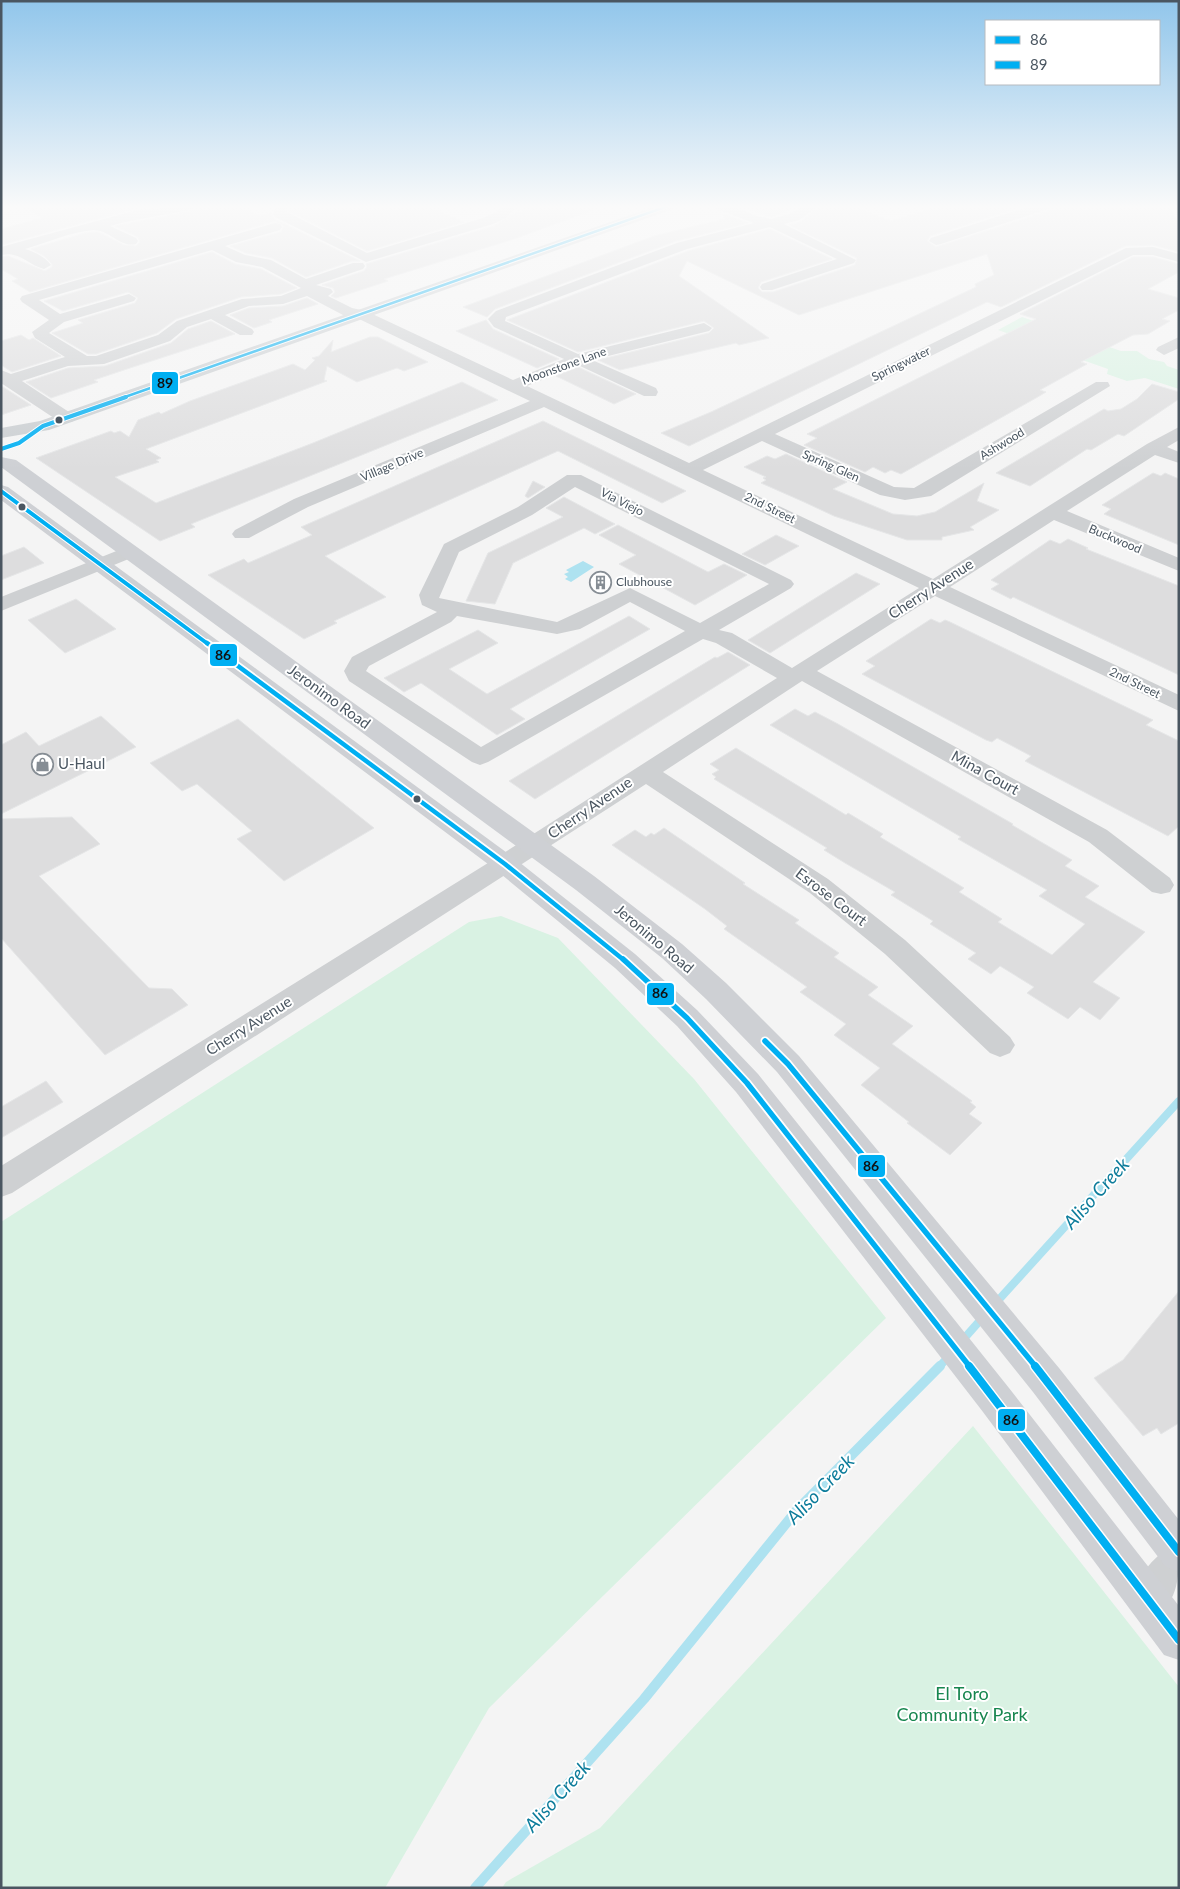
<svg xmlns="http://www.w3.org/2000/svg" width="1180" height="1889" font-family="Lato,sans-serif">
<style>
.green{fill:#d9f2e3}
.water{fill:#aee2f0}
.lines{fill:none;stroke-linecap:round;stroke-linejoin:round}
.stream-far1{stroke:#aee2f0;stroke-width:8}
.stream{stroke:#aee2f0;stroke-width:10}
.building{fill:#ddddde;stroke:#e5e6e7}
.street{fill:#ced0d2;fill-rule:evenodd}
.secondary{fill:#ced0d4;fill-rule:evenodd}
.primary{fill:#caced1;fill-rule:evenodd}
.bus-1-far3-casing{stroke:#fff;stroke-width:6}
.bus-1-far2-casing{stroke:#fff;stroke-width:8}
.bus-1-far1-casing{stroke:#fff;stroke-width:9}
.bus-1-casing{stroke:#fff;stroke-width:11}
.bus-2-far1-casing{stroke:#fff;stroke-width:4.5}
.bus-2-casing{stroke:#fff;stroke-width:6}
.bus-1-far3{stroke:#00aff2;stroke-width:4}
.bus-1-far2{stroke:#00aff2;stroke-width:4.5}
.bus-1-far1{stroke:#00aff2;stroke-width:5.5}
.bus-1{stroke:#00aff2;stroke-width:8}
.bus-2-far1{stroke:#00aff2;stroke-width:2.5}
.bus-2{stroke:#00aff2;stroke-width:4}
.bus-dot{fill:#4a5661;stroke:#fff;stroke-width:2}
.labels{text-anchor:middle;stroke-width:4;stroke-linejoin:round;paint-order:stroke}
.far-street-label{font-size:12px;fill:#4a5661;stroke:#fff}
.far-poi-label{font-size:12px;fill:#4a5661;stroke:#fff;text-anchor:start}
.street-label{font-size:15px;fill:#4a5661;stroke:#fff}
.poi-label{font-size:15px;fill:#4a5661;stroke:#fff;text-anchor:start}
.near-park-label{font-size:18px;fill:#17864f;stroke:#fff}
.near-water-label{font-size:19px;font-style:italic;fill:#0c7c9b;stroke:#fff}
.line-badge{stroke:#fff;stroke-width:2}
.pale-badge-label{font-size:14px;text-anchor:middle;font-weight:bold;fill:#111}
</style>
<rect width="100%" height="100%" fill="#f4f4f4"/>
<path class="green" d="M1022 317 1121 351H1137L1149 359 1164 362 1167 366 1179 370V389L1145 378 1127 381 1107 374 1108 369 998 330Z
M501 916 558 938 694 1079 886 1318 489 1708 385 1888H1V1222L469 922Z
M973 1426 1179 1687V1888H502L506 1882 600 1828Z"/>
<path class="water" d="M583 561 594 567 571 582 565 579 568 577 564 574 569 572 566 570Z"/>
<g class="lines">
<path class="stream-far1" d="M994 1305 1179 1101
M961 1342 984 1316
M939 1367 949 1356"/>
<path class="stream" d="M475 1888 644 1699 797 1510 940 1366"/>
</g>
<path class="building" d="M23 206H164L141 207 1 245V229L42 218Z
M196 206H239L260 216 271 213 274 219 360 261H352L306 277 272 258 246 253 230 246 281 232 284 226 275 221 30 292 12 281 18 279 1 269V257L8 256 45 271 52 267V264L44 256 31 249 85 233 98 232 124 245 136 246 140 242 138 237 115 226 192 211Z
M297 206H438L439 211 464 222 367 251 289 211 290 208Z
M538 206H595L596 209 514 239 384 279 388 281 336 298 331 296 335 292 333 288 322 285 364 271 367 267 366 264 494 226 511 215Z
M738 206H800L771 217Z
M821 206H853L891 221 940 206H1024L930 236 927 241 936 247 1049 211 1052 206H1168L1179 223V252L1153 245 1125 246 1001 307 987 302 689 446 661 433 711 412 976 287 975 284 994 275 987 254 799 315 687 261 679 276 769 338 739 345 736 343 620 370 598 360 709 333 714 328 704 321 578 352 507 320 688 251 770 229 832 259 761 282 758 288 762 292H773L855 265 857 258 789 225 800 222Z
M724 214 748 223 676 241 495 309 487 317 463 307 654 236 724 219Z
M212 252 235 264 261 269 297 288 281 294 241 297 176 319 157 333 96 354H88L52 333 83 323 78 320 135 303 138 298 128 292 63 311 44 301Z
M1133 257H1153L1179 264V272L1148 289 1179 298V310L1162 319 1170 321 1148 334 1133 335 1081 362 1087 364 1040 390 1046 392 1036 398 901 474 891 470 885 473 873 467 865 472 804 445 817 438 807 434 1036 319 1020 314Z
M307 298 318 304 269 320 272 322 254 328 230 315 249 308 283 306Z
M486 320 493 329 559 359 537 368 456 331Z
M211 321 235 334 133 367 94 380 98 382 51 398 26 382 68 368 105 366 171 343 188 329Z
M21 335 29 340 33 338 61 356 12 372 1 365V341Z
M370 337H378L428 362 404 371 397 368 357 382 327 366 324 380 327 381 146 449 161 458 156 460 159 462 115 477 156 503 313 443 462 382 498 400 191 524 195 527 160 541 36 458 111 431 114 433 120 431 129 437 138 420 159 412 161 414 190 401 293 364 305 370 315 360 312 358 319 356 333 340 331 352Z
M578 367 636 394 614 404 556 376Z
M1152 384 1179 392V399L1124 436 1118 434 1091 450 1087 449 1030 486 996 473 1104 409 1108 411 1121 409 1137 399Z
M1 387H3L31 405 1 415Z
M543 421 686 491 662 503 558 451 325 556 386 597 334 621 337 623 304 639 208 575 244 559 248 563 312 535 301 527Z
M786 454 847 482 833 489 893 514 917 516 935 512 984 483 977 501 999 510 970 527 974 530 942 537V540H907L834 516 804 502 761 483 766 480 763 478 766 477 744 467 767 456 775 459Z
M1153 473 1161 476 1165 473 1179 479V545L1104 514 1111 509 1102 505Z
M533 481 545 487 528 498 525 496Z
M564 497 615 524 595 534 584 528 513 563 495 604 466 601 488 553 563 517 546 508Z
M618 525 708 572 724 564 747 575 695 605 619 564 636 555 599 535Z
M776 535 799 546 765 565 742 554Z
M1068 539 1088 548 1086 549 1179 586V675L1013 597 1011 599 991 589 999 584 991 580 1050 540 1060 544Z
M24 547 44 563 1 580V556Z
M856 573 880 584 770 653 748 640Z
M76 599 116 629 65 653 28 620Z
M629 616 650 629 510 709 525 719 497 735 421 683 404 692 384 678 478 630 498 643 449 669 487 694Z
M931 619 940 623 945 620 950 622 1153 720 1146 725 1179 741V826L1168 836 1025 761 1031 756 997 738 992 742 986 740 862 674 875 666 866 661Z
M728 652 750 665 535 799 509 781 715 657 717 658Z
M795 709 808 716 815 712 838 724 1013 824 1012 825 1072 860 1065 866 1099 886 1085 897 1145 932 1093 982 1120 998 1100 1020 1080 1007 1068 1019 1027 993 1034 987 1000 966 991 974 968 959 976 953 930 924 933 921 891 895 895 892 845 863 824 850 827 848 714 779 716 777 712 774 719 770 710 764 736 748 846 815 848 813 883 834 880 837 964 888 959 892 1002 919 998 922 1052 955 1085 924 1039 896 1047 890 958 839 961 837 770 725Z
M101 716 136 747 1 814V745L26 732 39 746Z
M238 719 271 746 374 828 284 881 237 839 252 831 197 784 182 791 150 763Z
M72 817 100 844 39 876 149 988 172 989 188 1005 105 1055 1 938V819Z
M664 828 745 883 743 884 799 920 795 923 839 953 834 957 878 987 868 995 913 1026 892 1044 972 1101 970 1102 976 1107 969 1114 982 1123 950 1155 907 1123 909 1122 861 1085 880 1068 834 1035 846 1024 800 992 807 987 724 929 727 926 705 909 612 845 635 830 646 837 651 833 654 835Z
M46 1081 63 1102 1 1138V1107Z
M1179 1291V1423L1161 1434 1157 1428 1143 1436 1094 1378 1123 1360Z"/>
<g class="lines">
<path class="street" d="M172 206H194L192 209C164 216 137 218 110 226L136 238 138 241 136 244C120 248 109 229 93 230 70 232 46 243 25 249 35 252 45 257 51 265L44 269C28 265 20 251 1 255V247L141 209H159Z
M276 206H288L287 212 367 253 483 218 496 212 503 206H517L506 218 493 224 366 262 275 217 273 214Z
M716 206H733L757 216 771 219 789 214 804 206H819L799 220 784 224 856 260 854 263 772 290H762L760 287 762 284 837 259 770 227 687 249 506 317 505 321 578 354 704 323 712 328 709 331 592 360 656 388 658 392 656 396H644L578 365 527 386 689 463 1126 248 1153 247 1179 254V262L1153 255H1133L775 434 894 487 914 488 1096 382H1108L1110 386 931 496 905 500 880 495 762 441 703 470 933 579 1147 444 1179 427V440L1167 447 1179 452V463L1155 455 1067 511 1179 558V571L1054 520 950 587 1179 695V711L935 596 817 671 1107 830 1170 878 1174 885 1170 892 1161 894 1152 892 1089 842 802 681 663 772 828 879 905 940 1010 1037 1015 1045 1010 1053 1000 1057 990 1053 885 954 810 893 646 784 12 1193 1 1197V1166L496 858 777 678 716 643 703 639 488 762 480 765 472 762 349 681 344 671 352 657 437 612 422 605 419 595 444 544 518 507 567 475H581L791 580 794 584 791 588 719 630 732 633 792 668 919 588 544 407 308 507 249 538H235L232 534 235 530 294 499 530 401 357 318 343 315 307 296 283 304 249 306 225 315 252 329 254 332 252 335H240L211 319 187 327 170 341 104 364 68 366 22 381 72 414 75 418 72 422H60L1 383V370L11 374 65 357 35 338 32 332 49 320 22 302 20 299 22 296 275 223 280 224 282 227 280 230 225 246 245 255 271 260 306 279 353 263H363L365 266 363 269 316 285 331 289 333 292 328 296 352 308 366 311 513 380 564 359 494 327 488 319 496 311 677 243 754 223 717 209ZM212 250 236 262 262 267 301 288 281 296 242 299 177 321 158 335 96 356H87L49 333 64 322 134 301 136 298 129 294 60 314 39 300ZM575 487 769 584 700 623 630 588 557 622 439 598 459 552 532 515ZM630 602 685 631 481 747 366 671 369 666 451 622 457 616 557 634 580 629Z
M1030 206H1050L1048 209 941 244 936 245 929 241 931 238Z
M1179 337V348L1164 355 1156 350 1158 347Z
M129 546 136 548 139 552 136 556 1 611V597Z
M1179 1542C1179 1578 1180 1604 1148 1620L1134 1614 1128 1600C1137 1577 1156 1552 1179 1542Z"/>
<path class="secondary" d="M1 457 16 460 594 876 682 944 726 983 799 1056 1059 1368 1179 1520V1572L1165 1566 1033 1392 777 1072 706 999 662 958 576 890 1 467Z
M1 485 8 487 514 858 635 954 697 1010 758 1074 1009 1388 1179 1606V1660L1164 1655 983 1412 736 1092 677 1026 615 968 496 870 1 500Z"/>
<path class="primary" d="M656 206H675L673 209 49 430 1 438V428L40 421Z"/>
<defs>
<path id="bus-1-far3" d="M1 491 208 644"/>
<path id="bus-1-far2" d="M207 643 505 864 625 961"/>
<path id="bus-1-far1" d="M623 959 687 1018 747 1083 970 1367
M765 1041 788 1064 1036 1367"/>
<path id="bus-1" d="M969 1366 1179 1640
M1035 1366 1179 1552"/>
<path id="bus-2-far1" d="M122 398 668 206"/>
<path id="bus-2" d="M1 449 19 443 43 426 126 397"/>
</defs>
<use href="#bus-1-far3" class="bus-1-far3-casing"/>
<use href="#bus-1-far2" class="bus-1-far2-casing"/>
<use href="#bus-1-far1" class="bus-1-far1-casing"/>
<use href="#bus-1" class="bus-1-casing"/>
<use href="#bus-2-far1" class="bus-2-far1-casing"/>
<use href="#bus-2" class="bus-2-casing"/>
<use href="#bus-1-far3" class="bus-1-far3"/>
<use href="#bus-1-far2" class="bus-1-far2"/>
<use href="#bus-1-far1" class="bus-1-far1"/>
<use href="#bus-1" class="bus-1"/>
<use href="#bus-2-far1" class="bus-2-far1"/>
<use href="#bus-2" class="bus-2"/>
</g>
<linearGradient id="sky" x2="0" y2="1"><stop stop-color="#91c6eb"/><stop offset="0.44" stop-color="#fafafa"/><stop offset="1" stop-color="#fafafa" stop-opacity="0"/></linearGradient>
<rect width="1180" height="470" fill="url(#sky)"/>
<defs>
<symbol id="building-ring" viewBox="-11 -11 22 22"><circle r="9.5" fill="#fff" stroke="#868d94" stroke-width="1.5"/><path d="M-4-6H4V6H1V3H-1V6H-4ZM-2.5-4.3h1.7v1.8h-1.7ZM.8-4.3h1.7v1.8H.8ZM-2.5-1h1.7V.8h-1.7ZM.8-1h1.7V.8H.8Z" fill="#868d94"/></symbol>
<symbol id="shop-ring" viewBox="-11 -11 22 22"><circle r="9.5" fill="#fff" stroke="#868d94" stroke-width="1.5"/><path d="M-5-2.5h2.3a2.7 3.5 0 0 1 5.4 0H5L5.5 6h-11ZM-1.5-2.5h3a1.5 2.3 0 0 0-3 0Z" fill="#868d94"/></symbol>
</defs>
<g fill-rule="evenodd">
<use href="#building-ring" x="588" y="570" width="25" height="25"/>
<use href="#shop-ring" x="30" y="752" width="25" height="25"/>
</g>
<g class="bus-dot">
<circle cx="59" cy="420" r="4.5"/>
<circle cx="22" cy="507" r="4.5"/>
<circle cx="417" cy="799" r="4.5"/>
</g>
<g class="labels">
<g class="far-street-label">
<text transform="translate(901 364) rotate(-26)" y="4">Springwater</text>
<text transform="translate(564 366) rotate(-20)" y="4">Moonstone Lane</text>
<text transform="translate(1002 444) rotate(-31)" y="4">Ashwood</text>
<text transform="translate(392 465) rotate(-23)" y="4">Village Drive</text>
<text transform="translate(831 466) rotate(24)" y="4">Spring Glen</text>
<text transform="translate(622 502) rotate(27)" y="4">Via Viejo</text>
<text transform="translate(770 508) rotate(26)" y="4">2nd Street</text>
<text transform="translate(1115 539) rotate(23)" y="4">Buckwood</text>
<text transform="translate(1135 683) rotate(26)" y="4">2nd Street</text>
</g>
<g class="far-poi-label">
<text x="616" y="586">Clubhouse</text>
</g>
<g class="street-label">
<text transform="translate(931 589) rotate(-33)" y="5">Cherry Avenue</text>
<text transform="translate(329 697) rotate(36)" y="5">Jeronimo Road</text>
<text transform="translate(985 773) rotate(29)" y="5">Mina Court</text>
<text transform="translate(590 808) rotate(-34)" y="5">Cherry Avenue</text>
<text transform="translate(831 897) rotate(37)" y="5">Esrose Court</text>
<text transform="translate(654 939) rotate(40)" y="5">Jeronimo Road</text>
<text transform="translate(249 1026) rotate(-32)" y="5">Cherry Avenue</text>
</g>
<g class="poi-label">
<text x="58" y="769">U-Haul</text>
</g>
<g class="near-park-label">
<text x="962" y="1700">El Toro<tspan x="962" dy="21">Community Park</tspan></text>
</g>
<g class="near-water-label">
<text transform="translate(1096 1193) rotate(-48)" y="7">Aliso Creek</text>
<text transform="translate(820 1489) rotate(-46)" y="7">Aliso Creek</text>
<text transform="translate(557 1796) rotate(-48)" y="7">Aliso Creek</text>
</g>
</g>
<g class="line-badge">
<rect x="151" y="371" width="28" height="24" rx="5" fill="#00aff2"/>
<rect x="209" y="643" width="29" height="24" rx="5" fill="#00aff2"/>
<rect x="646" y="982" width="29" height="24" rx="5" fill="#00aff2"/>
<rect x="857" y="1154" width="29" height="24" rx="5" fill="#00aff2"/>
<rect x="997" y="1408" width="29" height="24" rx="5" fill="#00aff2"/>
</g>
<g class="pale-badge-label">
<text x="165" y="388">89</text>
<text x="223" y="660">86</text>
<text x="660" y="998">86</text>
<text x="871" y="1171">86</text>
<text x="1011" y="1425">86</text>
</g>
<rect width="1180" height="1889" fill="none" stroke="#4a5661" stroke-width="5"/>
<rect x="985" y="20" width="175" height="65" fill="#ffffff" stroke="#b7bbc0"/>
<rect x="995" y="36" width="25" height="8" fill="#00aff2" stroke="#b7bbc0"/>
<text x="1030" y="45" font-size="15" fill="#4a5661">86</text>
<rect x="995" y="61" width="25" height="8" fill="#00aff2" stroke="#b7bbc0"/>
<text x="1030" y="70" font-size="15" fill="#4a5661">89</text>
</svg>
